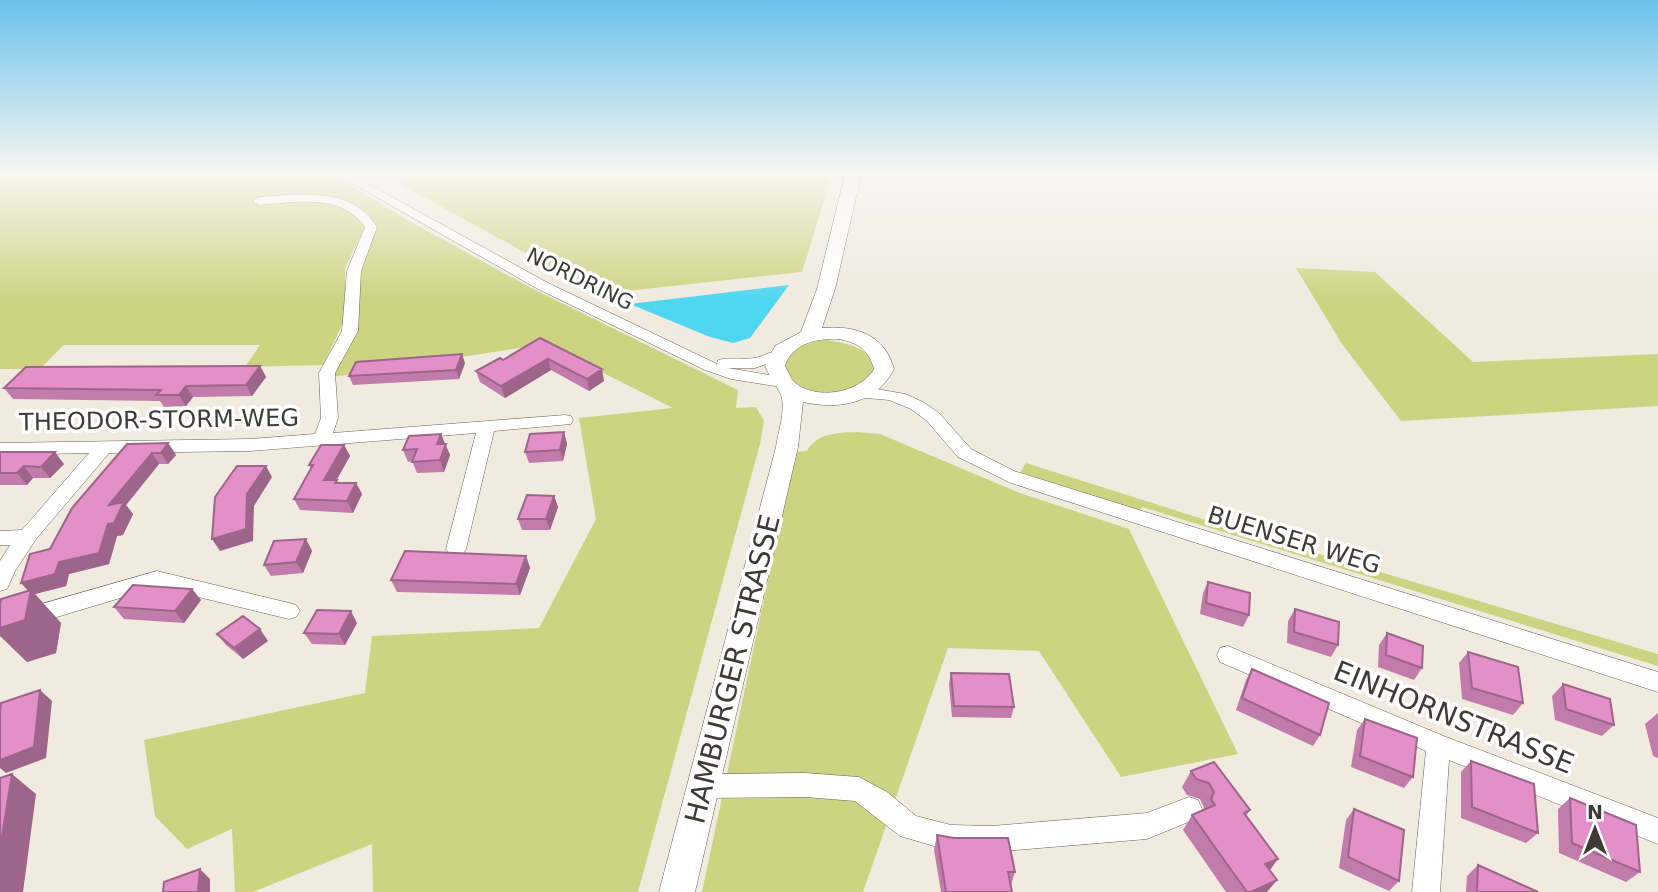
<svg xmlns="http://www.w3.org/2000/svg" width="1658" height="892" font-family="'DejaVu Sans',sans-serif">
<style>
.green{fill:#ced382}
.water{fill:#4fd6f1}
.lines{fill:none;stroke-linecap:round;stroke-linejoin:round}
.minor-casing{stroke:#676258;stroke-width:1}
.major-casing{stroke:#676258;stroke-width:1}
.minor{fill:#fff;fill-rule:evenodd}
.major{fill:#fff;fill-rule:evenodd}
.wall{fill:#c27cab}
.shaded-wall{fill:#9e658b}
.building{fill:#e290c7;stroke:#9e658b;stroke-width:2}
.labels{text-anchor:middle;stroke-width:7;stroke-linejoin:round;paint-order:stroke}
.far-street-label{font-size:21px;fill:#3e3b37;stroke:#fff}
.street-label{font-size:24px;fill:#3e3b37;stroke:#fff}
.near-street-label{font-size:28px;fill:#3e3b37;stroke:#fff}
</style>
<rect width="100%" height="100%" fill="#f0eadf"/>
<path class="green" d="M0 175H334L409 221 533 289 738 390 736 408 756 407 764 421 760 444 638 892H373L372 844 253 892H235L232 829 187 849 155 816 144 740 365 693 372 636 539 628 596 519 579 418 673 408 546 344 326 378 341 348 364 239 360 237 345 268V319L323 365 245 367 260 345H64L40 369H0Z
M383 175H832L802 272 607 293 579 282Z
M1296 268 1375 272 1473 362 1658 354V406L1401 421 1342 344Z
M823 340C841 340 895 354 866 380 845 398 794 398 786 367 789 348 807 343 823 340Z
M856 432 880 434 1020 493 1129 529 1238 754 1121 777 1039 651 948 648 863 892H702L795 452 807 451C817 433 837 433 856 432Z
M1026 463 1228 527 1658 654V666L1142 507 1139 513 1020 473Z"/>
<path class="water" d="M789 285 750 338 733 343 710 337 630 304Z"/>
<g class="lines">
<defs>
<path id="minor" d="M338 175H352L548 283 717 364 718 360C730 357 743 360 755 358 765 356 773 349 783 352L786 355 783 358 755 368H728L781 377 789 382 781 387 731 379 705 370 538 289Z
M287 195C323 194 356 194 377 227L361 271 358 331 335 373 338 418 333 433 565 415 571 416 573 420 571 424 494 431 466 549 463 554 456 556 449 554 446 549 476 433 250 451 109 453 36 539 15 571 7 589 0 591V561L10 545H0V531L22 530 89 453 0 455V443L250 439 315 434 321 418 319 373 342 331 347 271 365 227C344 193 293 202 259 205L253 201 259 197Z
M871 388 905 394 923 402 939 413 971 449 1014 471 1658 672V692L1011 483 958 457 927 421 911 409 889 400 855 397 853 393 855 389Z
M157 571 289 603 296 605 300 611 296 617 289 619 157 587 0 634V616Z
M1228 646 1446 737 1658 818V844L1449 760 1440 892H1412L1426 751 1220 662 1217 655 1220 648Z
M805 773 859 777 887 792 916 816 951 825 992 826 1147 813 1189 797 1198 800 1202 809 1198 818 1147 839 992 852 951 851 900 836 855 801 805 797 703 798 694 794 691 786 694 778 703 774Z"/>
<path id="major" d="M845 175H861L835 289 822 328C856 325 885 335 894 369 876 404 839 410 803 402L798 447 695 892H659L776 447C778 432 788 404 779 391 774 382 769 375 765 366L775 346 801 332 817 289ZM839 339C859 343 869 350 874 369 860 394 814 401 793 381 790 377 788 371 785 366 792 343 817 338 839 339Z"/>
</defs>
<use href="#minor" class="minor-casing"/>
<use href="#major" class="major-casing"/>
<use href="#minor" class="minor"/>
<use href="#major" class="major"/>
</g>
<path class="wall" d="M540 338 604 381 589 391 551 370 505 398 480 382 476 371 503 360Z
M465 363 459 379 353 385 349 376Z
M260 366 266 377 252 396 193 397 186 406 164 407 160 401 13 399 4 388Z
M564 432 567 444 563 461 529 463 525 452Z
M168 443 176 455 168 464H159L126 505 133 514 123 535 117 536 109 564 69 574 66 586 35 594 61 623 56 653 27 662 28 591 50 549 127 444Z
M445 444 450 455 444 472 417 473 412 461 408 462 403 450Z
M344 445 350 456 336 480 339 483H356L362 494 353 513 300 510 294 499 311 469 309 465Z
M0 452 64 464 50 478H33L27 485H0Z
M554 496 558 507 550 530H522L518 519Z
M306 539 312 551 303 573 271 576 264 565Z
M526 556 530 568 520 595 397 592 391 580Z
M1208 582 1249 615 1243 627 1200 614 1203 593Z
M192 589 201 600 184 623 124 619 114 607Z
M1295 609 1338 645 1331 657 1287 643 1288 621Z
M357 623 345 645 312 644 304 633Z
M1387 633 1422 668 1414 680 1378 667 1379 645Z
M217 634 268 641 243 659 226 645Z
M1468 652 1523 703 1513 715 1462 699 1459 663Z
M1252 669 1320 735 1313 746 1236 710 1246 680Z
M951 673 1014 707 1011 718 952 717 949 684Z
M1563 684 1614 725 1602 736 1555 720 1552 696Z
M1658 713V758L1653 756 1645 724Z
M1365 719 1413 777 1404 788 1351 767 1357 730Z
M1471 761 1538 833 1526 843 1461 818V772Z
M1191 771 1250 810 1246 816 1270 870 1267 892H1226L1183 830 1192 815 1204 810V808L1200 799 1187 795 1182 787Z
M1570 798 1640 872 1626 882 1559 853 1558 809Z
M1354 809 1399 881 1389 891 1339 868 1346 820Z
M937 835 1015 872 1011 885 1012 892H941L934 850Z
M1478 865 1538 892H1466L1467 876Z"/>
<path class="shaded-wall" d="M462 354 465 363 459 379 456 370Z
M548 359 551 370 505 398 501 386Z
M260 366 266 377 252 396 246 385Z
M602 369 604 381 589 391 587 379Z
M186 386 193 397 186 406 179 395Z
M564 432 567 444 563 461 560 450Z
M441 434 450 455 444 472 440 460 437 444Z
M168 443 176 455 168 464 161 453Z
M344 445 350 456 330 492 324 480Z
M55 452 64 464 50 478 41 467Z
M152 453 159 464 126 505 133 514 123 535 117 536 109 564 69 574 66 586 35 594 61 623 56 653 27 662 0 636V628L30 593 21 583 59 562 109 505Z
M24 466 33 478 27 485 17 473Z
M266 466 272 477 254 506 253 541 220 551 212 539 247 494Z
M356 483 362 494 353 513 347 501Z
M554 496 558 507 550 530 546 519Z
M306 539 312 551 303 573 296 562Z
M526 556 530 568 520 595 516 584Z
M192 589 201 600 184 623 175 611Z
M351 611 357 623 345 645 339 634Z
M260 629 268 641 243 659 234 648Z
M40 690 52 701 46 758 6 773 0 768V760Z
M12 774 36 794 23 892H0V849Z
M1278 859 1267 874 1265 864Z
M200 869 210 879V892H198Z
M1277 880 1267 892H1251Z"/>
<path class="building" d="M540 338 602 369 587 379 548 359 501 386 476 371 500 358 503 360Z
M462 354 456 370 349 376 356 362Z
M260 366 246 385 186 386 179 395H156L161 390 4 388 26 367Z
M564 432 560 450 525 452 530 434Z
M441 434 437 444H446L440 460 412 462 417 449 403 450 409 436Z
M168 443 161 453H152L109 505 124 502 114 523 108 524 99 553 59 562 55 574 21 583 30 554 50 549 72 508 127 444Z
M321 445H344L324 480H337L335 483H356L347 501 294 499 313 465H309Z
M0 452H55L41 467 24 466 17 473H0Z
M237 466H266L247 494 246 529 212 539 215 497Z
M527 495 554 496 546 519H518Z
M306 539 296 562 264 565 274 541Z
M405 551 526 556 516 584 391 580Z
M1208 582 1250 593 1249 615 1206 603Z
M133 585 192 589 175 611 114 607Z
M31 590 25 620 0 628V604L1 599Z
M1295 609 1339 622 1338 645 1294 632Z
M317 610 351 611 339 634 304 633Z
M243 616 260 629 234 648 217 634Z
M1387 633 1423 646 1422 668 1386 655Z
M1468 652 1518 667 1523 703 1472 688Z
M1252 669 1329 703 1320 735 1242 698Z
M951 673 1009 674 1014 707 954 706Z
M1563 684 1610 699 1614 725 1566 709Z
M40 690 34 747 0 760V713L1 703Z
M1365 719 1417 738 1413 777 1360 756Z
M1471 761 1534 784 1538 833 1472 807Z
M1214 762 1250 810 1244 813 1278 859 1265 864 1277 880 1251 892H1247L1192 815 1215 805 1211 799 1214 792 1209 783 1196 779 1191 771Z
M12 774 0 849V778Z
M1570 798 1636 825 1640 872 1572 843Z
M1354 809 1404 830 1399 881 1348 857Z
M937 835 954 838H1008L1015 872H1008L1012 892H946Z
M1478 865 1538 892H1477Z
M200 869 198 892H163L164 882Z"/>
<linearGradient id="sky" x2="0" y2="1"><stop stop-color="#6bc2ec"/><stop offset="0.58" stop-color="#f8f6f1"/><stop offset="1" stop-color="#f8f6f1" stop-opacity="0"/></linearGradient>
<rect width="1658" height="300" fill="url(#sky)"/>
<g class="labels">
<g class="far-street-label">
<text transform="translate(580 279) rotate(26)" y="7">NORDRING</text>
</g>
<g class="street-label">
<text transform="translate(159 420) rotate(-1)" y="8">THEODOR-STORM-WEG</text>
<text transform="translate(1294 540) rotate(17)" y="8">BUENSER WEG</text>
</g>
<g class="near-street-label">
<text transform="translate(732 669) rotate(-76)" y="10">HAMBURGER STRASSE</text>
<text transform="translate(1454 717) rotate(22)" y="10">EINHORNSTRASSE</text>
</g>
</g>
<g transform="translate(1595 829)" stroke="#ffffff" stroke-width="5" paint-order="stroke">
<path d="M0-5L12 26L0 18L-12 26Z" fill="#3e3b37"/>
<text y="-10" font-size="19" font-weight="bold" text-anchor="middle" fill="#3e3b37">N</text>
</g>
</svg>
